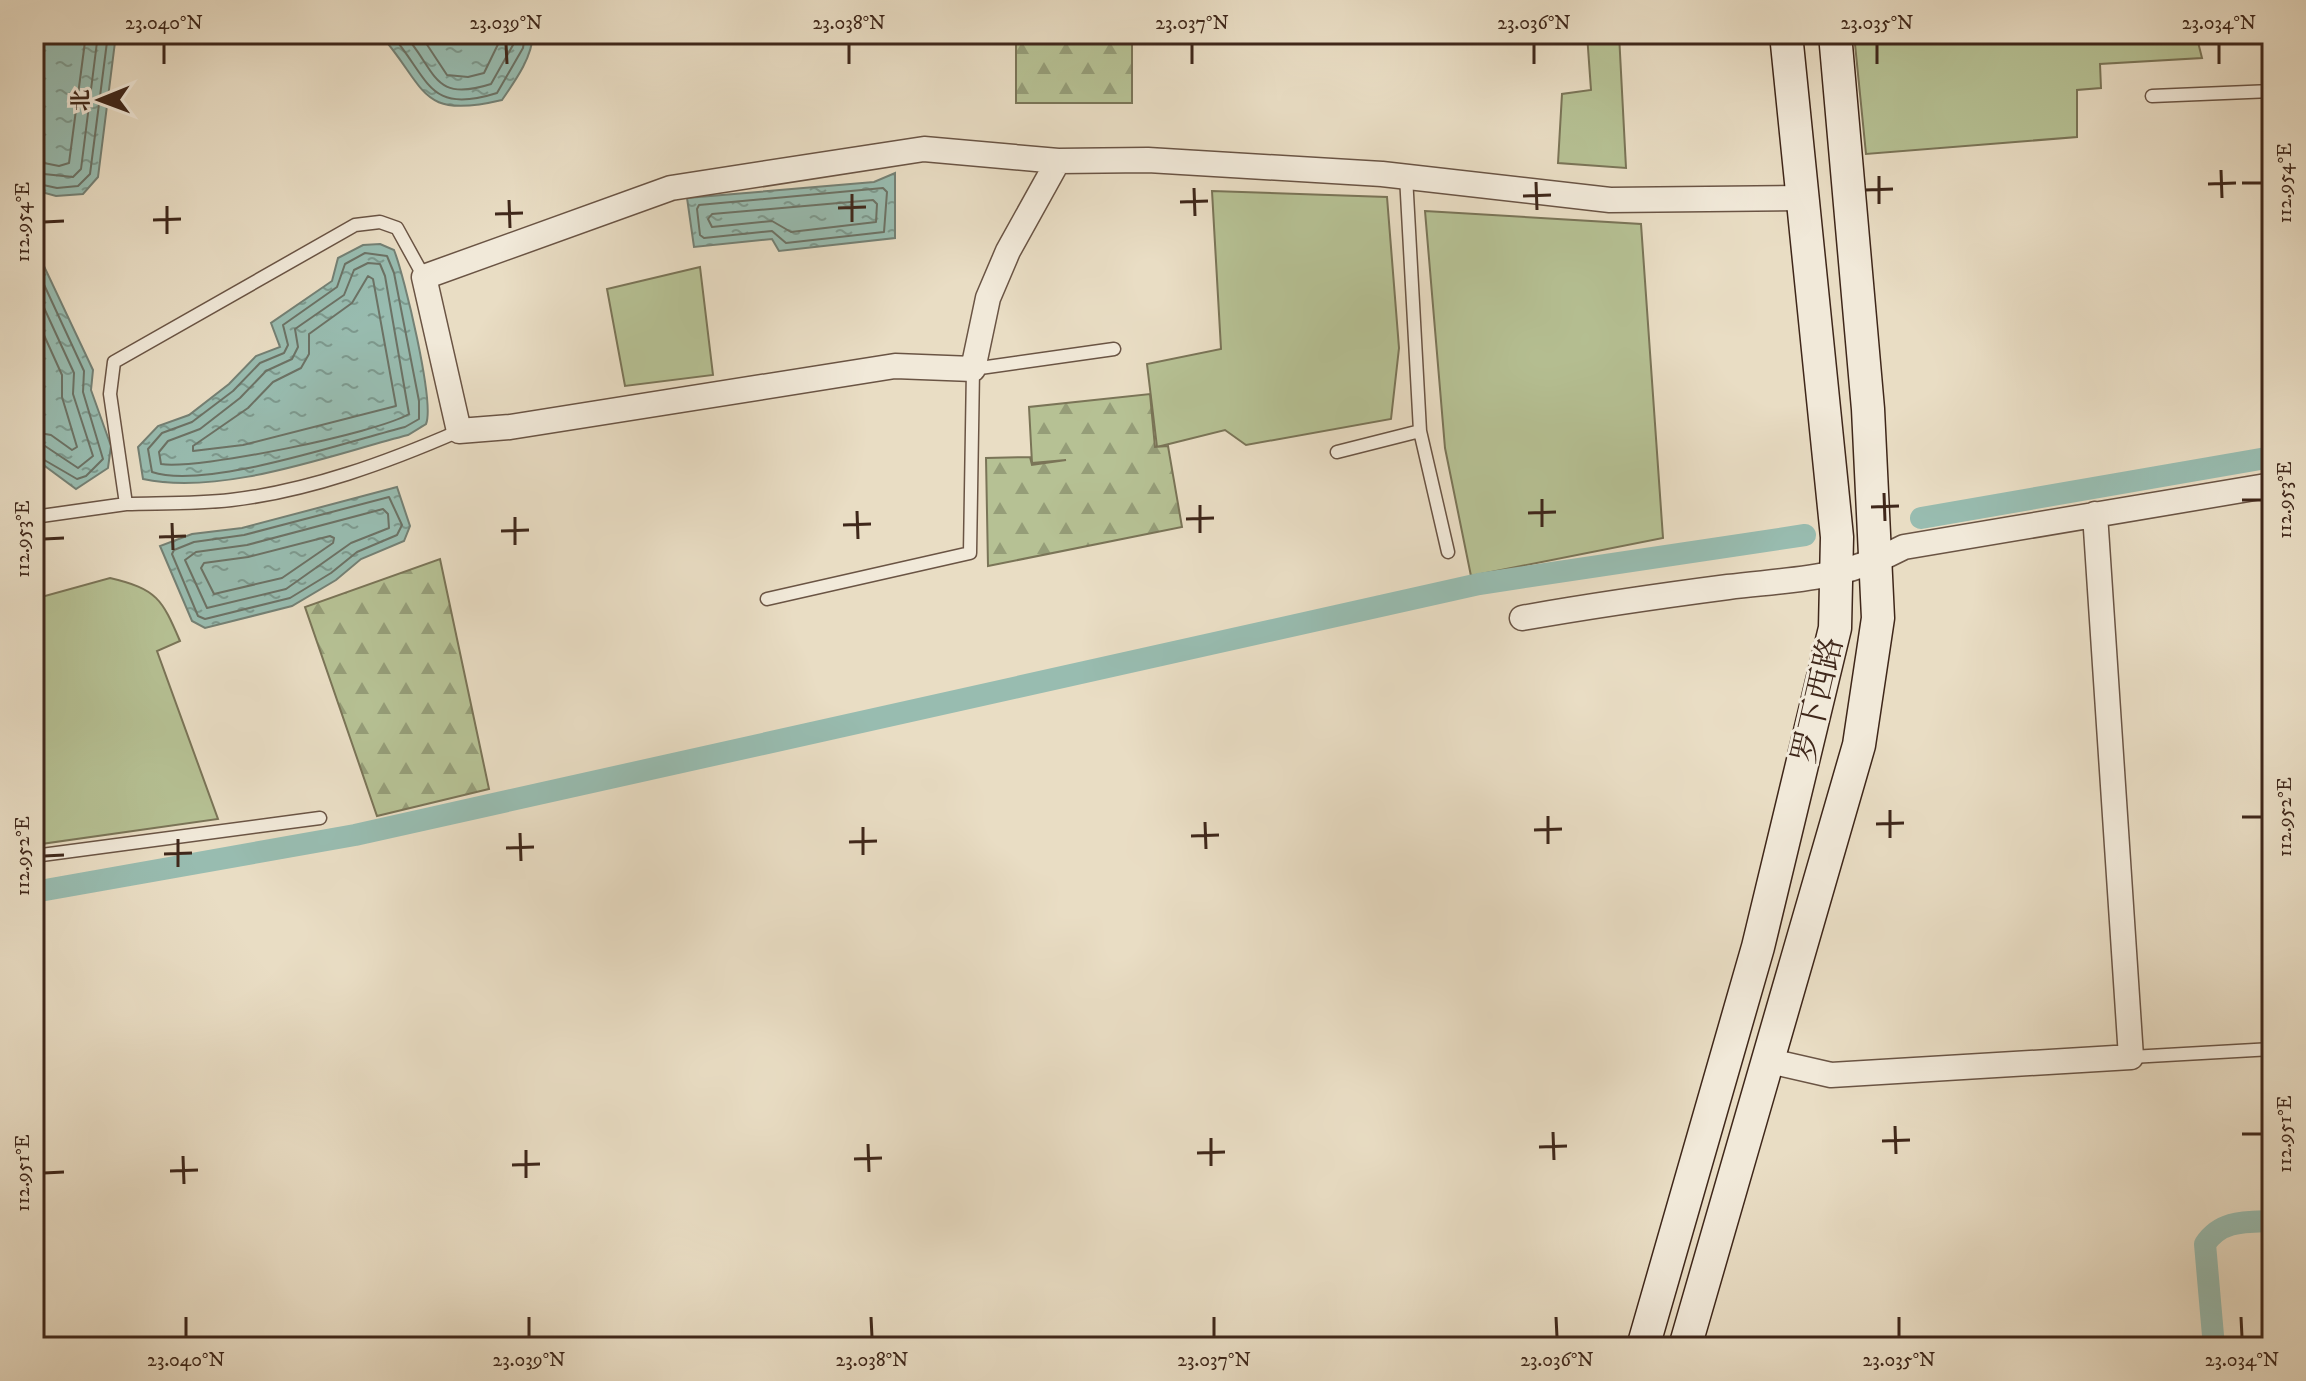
<svg xmlns="http://www.w3.org/2000/svg" width="2306" height="1381" font-family="'IM FELL DW Pica','Noto Serif SC',serif">
<style>
.green{fill:#b6c194;stroke:#7a7457;stroke-width:2}
.forest{fill:url(#forest-firs);stroke:#7a7457;stroke-width:2}
.water{fill:url(#water-ripples);stroke:#748074;stroke-width:2}
.lines{fill:none;stroke-linecap:round;stroke-linejoin:round}
.shore{stroke:#6c7265;stroke-width:2}
.canal{stroke:#98bcb0;stroke-width:22}
.service-casing{stroke:#6a5444;stroke-width:15}
.minor-casing{stroke:#6a5444;stroke-width:27}
.secondary-casing{stroke:#3f271a;stroke-width:35}
.service{stroke:#f1e9d9;stroke-width:12}
.minor{stroke:#f1e9d9;stroke-width:24}
.secondary{stroke:#f1e9d9;stroke-width:32}
.ticks{fill:none;stroke:#3f271a;stroke-width:3}
.labels{text-anchor:middle;stroke-width:6;stroke-linejoin:round;paint-order:stroke}
.street-label{font-size:32px;fill:#3f271a;stroke:#f1e9d9}
.neatline{fill:none;stroke:#3f271a;stroke-width:3}
.ticks-label{font-size:20px;text-anchor:middle;fill:#3f271a}
</style>
<defs>
<pattern id="forest-firs" width="22" height="20" patternUnits="userSpaceOnUse" patternTransform="scale(2)"><rect width="22" height="20" fill="#b6c194"/><path d="M5 1l3.5 6h-7zM16 11l3.5 6h-7z" fill="#959d78"/></pattern>
<pattern id="water-ripples" width="26" height="14" patternUnits="userSpaceOnUse" patternTransform="scale(2)"><rect width="26" height="14" fill="#98bcb0"/><path d="M2 4q2-2 4 0t4 0M15 11q2-2 4 0t4 0" fill="none" stroke="#7d998e"/></pattern>
</defs>
<rect width="100%" height="100%" fill="#e9ddc4"/>
<filter id="stains"><feTurbulence type="fractalNoise" baseFrequency=".0025" numOctaves="4"/><feColorMatrix values="0 0 0 0 .2 0 0 0 0 .09 0 0 0 0 .02 0 0 0 .5 -.17"/></filter>
<radialGradient id="worn" r=".72"><stop offset=".6" stop-color="#630" stop-opacity="0"/><stop offset="1" stop-color="#630" stop-opacity=".3"/></radialGradient>
<path class="green" d="M1587 34H1619L1626 168 1558 163 1562 94 1591 90Z
M1854 34H2196L2202 58 2100 64 2101 88 2077 90V137L1866 154Z
M1212 191 1387 197 1399 348 1391 419 1246 445 1225 430 1157 447 1147 364 1221 349Z
M1425 211 1641 224 1663 538 1471 576 1445 448Z
M700 267 713 375 625 386 607 289Z
M110 578C157 589 162 599 180 641L157 651 218 819 34 845V599Z"/>
<path class="forest" d="M1016 43H1132V103H1016Z
M1150 394 1155 447 1168 446 1182 527 988 566 986 458 1030 457 1032 465 1066 460 1032 463 1029 407Z
M440 559 489 789 377 816 305 607Z"/>
<path class="water" d="M34 34H116L98 177 83 194 56 196 34 190Z
M380 34H533C532 58 515 81 502 100 418 120 428 89 380 34Z
M895 173V238L779 251 772 239 694 247 687 198 874 182Z
M380 244 394 250C404 275 435 403 426 424L408 435C330 455 223 496 143 479L138 447 158 426 189 415 229 384 256 356 280 347 271 323 332 281 338 258 363 245Z
M34 245 93 370 91 390 111 446 108 468 76 489 34 458Z
M397 487 410 526 404 541 361 559 336 580 292 606 205 628 192 621 160 546 192 534 242 528Z"/>
<g class="lines">
<path class="shore" d="M391 34C430 79 427 115 497 93L523 48 525 34
M404 34C437 71 432 103 491 84L513 45 515 34
M420 34 447 75 468 77 484 73 503 34
M34 161 59 166 69 163 86 34
M34 173 73 177 81 169 98 34
M34 183 57 188 78 186 90 174 108 34
M883 188 887 192 884 232 786 243 772 231 704 238 700 235 697 209 699 205Z
M873 200 877 204 876 222 791 232 772 221 712 227 708 219 712 214Z
M365 253 387 256 394 273 419 401V419L405 427C346 442 206 490 152 472L148 449 162 433 192 422 233 391 260 363 284 353 288 345 283 325 337 287 345 264Z
M34 263 84 371 83 392 103 459 86 476 77 479 34 454
M368 263 380 264 385 276 409 414C377 433 198 470 161 464L159 452 168 441 200 429 240 398 266 371 292 359 298 347 295 329 344 295 354 270Z
M368 276 373 279 396 406 243 445 193 451V446L248 408 273 382 301 368 309 354V334L352 303Z
M34 286 74 373 73 394 93 456 78 468 45 446 34 444
M34 313 62 375V397L77 447 72 450 51 435 34 432
M389 497 402 525 397 535 357 552 331 573 290 598 205 619 198 616 172 554 174 550 194 542 244 535Z
M383 509 388 514 389 528 351 543 286 589 207 608 185 560 196 552 247 545Z
M330 536 334 538 333 543 282 578 214 594 201 568 204 563 248 557Z"/>
<path class="canal" d="M1921 518 2272 457
M34 892 355 835 1479 584 1805 535
M2214 1347 2205 1244C2221 1220 2245 1222 2272 1221"/>
<defs>
<path id="service" d="M2152 96 2272 91
M1406 176 1420 431 1448 552
M1337 452 1420 431
M126 504C161 503 196 504 231 500 309 491 388 462 459 431
M34 517 126 504 110 394 114 362 355 225 380 222 397 228 424 277
M767 599 970 553 973 369 1114 349
M34 856 320 818
M2131 1057 2272 1049"/>
<path id="minor" d="M1058 161 924 149 671 188 424 277 459 431 510 427 895 366 973 369 988 298 1008 251 1058 161 1148 160 1382 174 1610 200 1803 198
M1522 618C1590 606 1659 596 1728 587 1795 579 1842 580 1904 547L2272 485
M1770 1061 1831 1075 2131 1057 2095 514"/>
<path id="secondary" d="M1643 1347 1758 947 1835 628 1837 537 1786 34
M1685 1347 1859 745 1878 618 1868 409 1835 34"/>
</defs>
<use href="#service" class="service-casing"/>
<use href="#minor" class="minor-casing"/>
<use href="#secondary" class="secondary-casing"/>
<use href="#service" class="service"/>
<use href="#minor" class="minor"/>
<use href="#secondary" class="secondary"/>
</g>
<path class="ticks" d="M164 44V64M506 44 507 64M849 44V64M1192 44V64M1534 44V64M1877 44V64M2219 44V64M2221 170 2222 198M1879 176V204M1536 182 1537 210M2242 183H2262M2208 184 2236 183M1194 188 1195 216M1865 190 1893 189M852 194V222M1523 196 1551 195M509 200 510 228M1180 202 1208 201M167 206V234M838 208 866 207M495 214 523 213M153 220 181 219M44 222 64 221M1884 493 1885 521M1542 499V527M2242 500H2262M1200 505V533M1871 507 1899 506M857 511 858 539M1528 513 1556 512M515 517V545M1186 519 1214 518M172 523 173 550M843 525 871 524M501 531 529 530M159 537 186 536M44 539 64 538M1890 810V838M1548 816V844M2242 817H2262M1205 822 1206 849M1876 824 1904 823M863 827V855M1534 830 1562 829M520 833 521 861M1191 836 1219 835M178 839V867M849 842 877 841M506 848 534 847M164 854 192 853M44 856 64 855M1895 1126 1896 1154M1553 1132 1554 1160M2242 1134H2262M1211 1138V1166M1882 1141 1910 1140M868 1144 869 1172M1539 1147 1567 1146M526 1150V1178M1197 1153 1225 1152M183 1156 184 1184M854 1159 882 1158M512 1165 540 1164M170 1171 198 1170M44 1173 64 1172M186 1317V1337M529 1317V1337M871 1317 872 1337M1214 1317V1337M1556 1317 1557 1337M1899 1317V1337M2241 1317 2242 1337"/>
<g class="labels">
<g class="street-label">
<text transform="translate(1817 700) rotate(-77)" y="11">罗下西路</text>
</g>
</g>
<rect width="2306" height="1381" fill="none" stroke="#e9ddc4" stroke-width="88"/>
<g transform="translate(100 100) rotate(269)" stroke="#f1e9d9" stroke-width="6" paint-order="stroke">
<path d="M0-6L14 30L0 20L-14 30Z" fill="#3f271a"/>
<text y="-12" font-size="22" font-weight="bold" text-anchor="middle" fill="#3f271a">北</text>
</g>
<rect x="44" y="44" width="2218" height="1293" class="neatline"/>
<g class="ticks-label">
<text x="164" y="29">23.040°N</text>
<text x="506" y="29">23.039°N</text>
<text x="849" y="29">23.038°N</text>
<text x="1192" y="29">23.037°N</text>
<text x="1534" y="29">23.036°N</text>
<text x="1877" y="29">23.035°N</text>
<text x="2219" y="29">23.034°N</text>
<text transform="translate(2284 183) rotate(-90)" y="7">112.954°E</text>
<text transform="translate(22 222) rotate(-90)" y="7">112.954°E</text>
<text transform="translate(2284 500) rotate(-90)" y="7">112.953°E</text>
<text transform="translate(22 539) rotate(-90)" y="7">112.953°E</text>
<text transform="translate(2284 817) rotate(-90)" y="7">112.952°E</text>
<text transform="translate(22 856) rotate(-90)" y="7">112.952°E</text>
<text transform="translate(2284 1134) rotate(-90)" y="7">112.951°E</text>
<text transform="translate(22 1173) rotate(-90)" y="7">112.951°E</text>
<text x="186" y="1366">23.040°N</text>
<text x="529" y="1366">23.039°N</text>
<text x="872" y="1366">23.038°N</text>
<text x="1214" y="1366">23.037°N</text>
<text x="1557" y="1366">23.036°N</text>
<text x="1899" y="1366">23.035°N</text>
<text x="2242" y="1366">23.034°N</text>
</g>
<rect width="100%" height="100%" filter="url(#stains)"/>
<rect width="100%" height="100%" fill="url(#worn)"/>
</svg>
